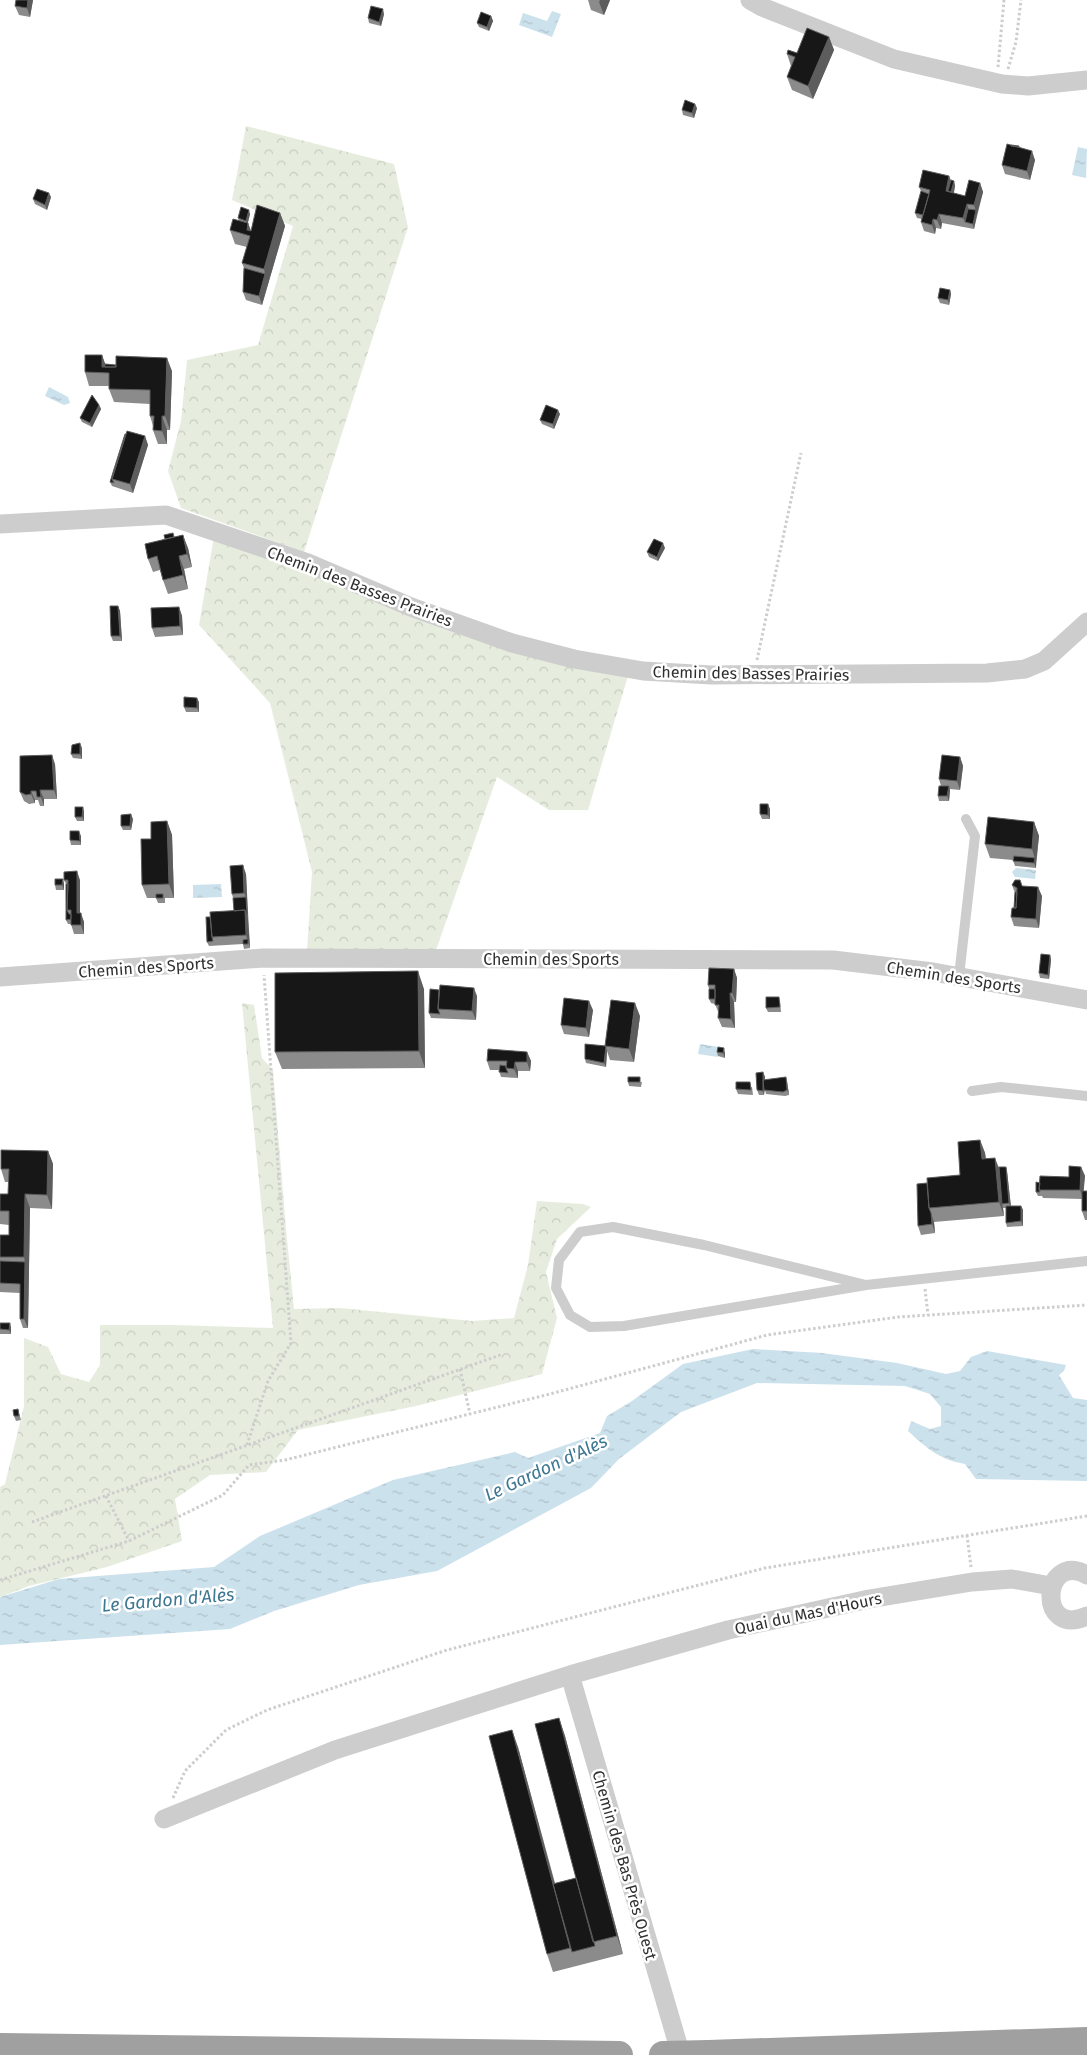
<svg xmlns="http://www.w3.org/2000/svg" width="1087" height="2055" font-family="'Fira Sans',sans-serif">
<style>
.forest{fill:url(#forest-crowns)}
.water{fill:url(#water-ripples)}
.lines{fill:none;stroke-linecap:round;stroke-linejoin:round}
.path{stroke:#cdcdcd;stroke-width:3;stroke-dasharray:2.5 2.5;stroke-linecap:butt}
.service{stroke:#cdcdcd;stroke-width:10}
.minor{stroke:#cdcdcd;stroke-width:19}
.trunk{stroke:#a0a0a0;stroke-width:28}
.trunk-bridge{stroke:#a0a0a0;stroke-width:28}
.wall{fill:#8b8b8b}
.shaded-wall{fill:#5d5d5d}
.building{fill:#171717;stroke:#5d5d5d}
.labels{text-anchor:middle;stroke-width:5;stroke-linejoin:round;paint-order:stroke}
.street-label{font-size:16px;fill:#303030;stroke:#fff}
.water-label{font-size:18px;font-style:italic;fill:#3e7792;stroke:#fff}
</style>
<defs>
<pattern id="forest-crowns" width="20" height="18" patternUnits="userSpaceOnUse" patternTransform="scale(1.25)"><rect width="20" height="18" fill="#e7edde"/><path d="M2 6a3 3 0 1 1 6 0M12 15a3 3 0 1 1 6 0" fill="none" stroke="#c6ccbf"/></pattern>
<pattern id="water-ripples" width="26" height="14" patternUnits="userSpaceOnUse" patternTransform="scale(1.25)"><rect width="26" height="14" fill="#cbe1ec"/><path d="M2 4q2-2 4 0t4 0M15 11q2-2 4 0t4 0" fill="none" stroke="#afc1cb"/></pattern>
</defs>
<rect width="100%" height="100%" fill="#fff"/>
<path class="forest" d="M246 126 394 164 408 227 304 552 181 508 168 471 181 421 187 360 258 345 293 226 232 200Z
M214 536 628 676 588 810H549L497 777 436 950 307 951 312 872 270 703 199 625Z
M242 1003 254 1005 262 1058 273 1070 286 1229 294 1309 340 1308 472 1321 514 1318 528 1265 537 1201 583 1204 591 1207 557 1239 546 1272 557 1318 542 1374 416 1406 298 1430 266 1472 210 1475 175 1499 182 1541 107 1567 29 1586 0 1597V1487L5 1484 24 1406V1338L48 1347 61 1374 89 1382 100 1365V1325H176L273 1328Z"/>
<path class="water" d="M552 11 561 14 552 37 519 25 523 13 547 21Z
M1078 147 1087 149 1086 178 1072 175Z
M49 387 68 397 70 403 64 405 45 396Z
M1016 868 1036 870 1035 879 1015 877 1012 872Z
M221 884 222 897 193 898V885Z
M700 1044 719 1047 718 1057 698 1054Z
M753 1349 822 1353 897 1363 946 1374 960 1371 971 1357 987 1351 1066 1365 1064 1371 1059 1375 1073 1398 1087 1400V1481L976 1479 965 1464C938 1459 928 1449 908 1431L911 1421 930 1429 941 1426V1407L930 1394 905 1386 757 1383 681 1412 619 1459 591 1488 437 1571 359 1585 274 1611 230 1629 0 1645V1597L59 1579 214 1567 260 1536 393 1480 515 1452 528 1458 600 1433 607 1416 632 1401 683 1364Z"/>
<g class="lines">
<path class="path" d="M998 67 1004 0
M1008 69 1016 42 1021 0
M757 660 801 453
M925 1289 928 1315
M460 1369 470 1414
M247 1445 268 1381 291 1343 264 975
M106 1496 129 1541
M32 1522 503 1354
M967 1535 971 1567
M0 1580 129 1541 223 1495 249 1465 285 1460 550 1394 767 1335 898 1317 1087 1305
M173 1798 185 1771 226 1730 267 1710 447 1650 765 1568 1087 1516"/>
<path class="service" d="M959 976 975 836 966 819
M972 1091 1001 1087 1087 1096
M866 1285 704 1245 613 1227 580 1232 559 1260 556 1288 570 1315 590 1327 624 1326 866 1285 1087 1261"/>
<path class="minor" d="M750 0 762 7 894 59 1002 84 1028 86 1087 80
M0 524 166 515 308 563 411 607 512 643 574 659 643 671 711 675 987 673 1025 669 1044 661 1087 622
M0 977 263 958 833 960 933 972 1087 1000
M1087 1575C1042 1550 1036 1639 1087 1616
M570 1675 681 2055
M164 1819 335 1750 570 1675 728 1630 869 1599 972 1582 1012 1579 1051 1586"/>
<path class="trunk" d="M0 2047 619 2055
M709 2054 1087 2041"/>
<path class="trunk-bridge" d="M663 2055 709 2054"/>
</g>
<path class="wall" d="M33 0 30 17 19 15 15 6Z
M588 0H610L604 15 591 10Z
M384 14 381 26 369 23 368 18Z
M491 16 493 21 489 31 479 27 477 23Z
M829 37 834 50 813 99 792 90 787 77 791 66 787 54 797 53Z
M697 108 694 118 683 115 682 110Z
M1020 148 1035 160 1030 180 1005 174 1002 165Z
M949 176 951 180 954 181 955 186 954 193 965 196 980 183 983 192 974 229 942 223 941 229 936 228 935 234 924 231 921 222 922 219 917 218 915 213 921 191 919 187Z
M51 197 47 210 35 204 33 199Z
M280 213 285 226 262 305 246 300 243 292 244 268 242 263 247 247 235 244 230 230 239 221 238 218 250 214 248 223 251 231Z
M950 290 951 294 949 305 940 303 938 298Z
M102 355 105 364 172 371 170 430H167V444H158L153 430V426L150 416V404L114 402 109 389V386H89L85 372Z
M99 405 101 409 92 427 82 422 80 418Z
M560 414 554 429 542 424 540 420Z
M145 436 148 445 133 493 112 486 110 482Z
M175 537 188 548 192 567 184 569 188 589 168 594 163 580 160 570 153 572 148 559Z
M665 548 658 561 649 557 647 552Z
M118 606 120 611 122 641H113L111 636Z
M179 607 182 616 183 635 155 637 152 628Z
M199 702V712H186L184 707Z
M82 748V759L73 758 71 754Z
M960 757 963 766 960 790 950 789V790L949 801H939L938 796 941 786 939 779Z
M55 764 57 799H44V806H40L38 800H35V803L29 804 24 801 20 792Z
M770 809V819H762L760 814Z
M84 811V821H77L75 817Z
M133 819 131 830H123L121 826Z
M167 821 172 835 174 898H165V903H158L156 898H147L142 885 151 839Z
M1034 822 1039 836 1036 868 1015 866 1013 860 990 858 985 844Z
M81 836V845H71L70 840Z
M246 874 250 948 244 949 243 944 209 946 207 942 210 917 234 911 233 898 232 894Z
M64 880H80V913L84 922V934H74L71 924H68L66 920V884Z
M64 883V890H56L55 885Z
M1012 885 1022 886 1042 896 1039 928 1014 926 1011 917 1014 908 1015 893Z
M1050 955 1051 960 1049 979 1040 978 1039 973Z
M734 969 737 978 736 1002H734L735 1028 722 1027 718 1018 719 1014 715 1004 711 1003 709 999V989L708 985Z
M424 989 425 1068 282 1069 275 1052Z
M439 990 477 996 476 1020 431 1018 429 1013Z
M780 1001 781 1012H768L766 1008Z
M593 1010 589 1037 564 1034 561 1025Z
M640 1016 634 1062 610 1060 607 1051 606 1067 586 1063 585 1059 606 1046Z
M527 1052 531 1061 530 1071H518V1078L501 1077 499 1070H490L487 1061Z
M717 1052 725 1053V1058L718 1056Z
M763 1072 765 1077V1080L787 1081 789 1095 785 1096 766 1094 765 1090 764 1095H759L757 1090Z
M628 1082H642L641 1087 629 1086Z
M752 1087 753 1095 738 1094 736 1089Z
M980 1140 985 1153 986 1158 999 1167H1006L1007 1171 1011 1206H1021L1023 1210V1226L1007 1227 1006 1223V1208H1003L1004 1216 934 1222 935 1233 921 1235 918 1226 927 1183 960 1175Z
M48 1151 53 1164 52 1209 30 1208 28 1328H23L20 1319V1293L0 1292V1235H9V1225L0 1224V1194H8L9 1182H5L1 1169Z
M1081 1167 1085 1176 1083 1191H1087V1220H1085L1082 1211V1199L1043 1198 1042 1196H1038L1036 1192 1040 1183 1069 1177Z
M0 1323 11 1327V1334H0Z
M18 1409 21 1420 16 1421 14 1416Z
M559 1718 565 1736 623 1954 553 1972 547 1954 518 1747 555 1883 576 1878Z"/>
<path class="shaded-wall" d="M28 0H33L30 17 27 8Z
M600 0H610L604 15 599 2Z
M383 9 384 14 381 26 379 22Z
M491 16 493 21 489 31 487 27Z
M829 37 834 50 813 99 808 86Z
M695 104 697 108 694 118 692 113Z
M1032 151 1035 160 1030 180 1027 171Z
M949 176 952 185 950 196 946 191Z
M954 181 955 186 952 201 950 196Z
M980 183 983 192 977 214 974 205Z
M49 193 51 197 47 210 45 205Z
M967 204 970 213 965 222 963 218Z
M249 210 250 214 247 225 246 221Z
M976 210 977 214 974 229 973 224Z
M280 213 285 226 262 305 259 296 265 274 264 269Z
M939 214 942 223 941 229 937 220Z
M933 219 936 228 935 234 932 225Z
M248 223 253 237 247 230Z
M950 290 951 294 949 305 948 300Z
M102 355 107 369 102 367Z
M167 358 172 371 170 430 165 416Z
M99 405 101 409 92 427 90 423Z
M558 410 560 414 554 429 553 424Z
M162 416 167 430V444L162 431Z
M145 436 148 445 133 493 130 484Z
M183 535 188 548 192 567 187 554Z
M663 543 665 548 658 561 657 557Z
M179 556 184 569 188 589 183 575Z
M118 606 120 611 122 641 120 636Z
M179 607 182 616 183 635 180 626Z
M197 698 199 702V712L197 708Z
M80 743 82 748V759L80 754Z
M52 755 55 764 57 799 54 790Z
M960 757 963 766 960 790 957 781Z
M949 786 950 790 949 801 947 796Z
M40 790 44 799V806L41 797Z
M31 791 35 800V803L31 794Z
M768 804 770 809V819L768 815Z
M83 807 84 811V821L82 817Z
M131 814 133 819 131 830 130 826Z
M167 821 172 835 174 898 169 884Z
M1034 822 1039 836 1036 862 1032 849Z
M79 831 81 836V845L80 841Z
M1035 858 1036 862V868L1034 863Z
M243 865 246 874 248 919 247 915 246 897 244 893Z
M77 871 80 880V922L77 913Z
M63 879 64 883V890L62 885Z
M1038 887 1042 896 1039 928 1036 919Z
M245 910 248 919 250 948 246 935Z
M81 913 84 922V934L81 925Z
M1050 955 1051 960 1049 979 1048 975Z
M734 969 737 978 736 1002 732 993Z
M418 971 424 989 425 1068 419 1051Z
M474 988 477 996 476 1020 472 1011Z
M730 993 734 1002 735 1028 731 1019Z
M589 1001 593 1010 589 1037 586 1028Z
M635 1003 640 1016 634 1062 629 1049Z
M606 1047 607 1051 606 1067 604 1063Z
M724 1048 725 1053V1058L723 1053Z
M527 1052 531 1061 530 1071 527 1062Z
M515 1062 518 1071V1078L514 1069Z
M763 1072 765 1077 764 1095 763 1091Z
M786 1077 787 1081 789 1095 787 1090Z
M980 1140 985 1153 987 1172 982 1159Z
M48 1151 53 1164 52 1209 47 1195Z
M995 1158 1000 1171 1002 1204 1003 1208 1004 1216 999 1202Z
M1006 1167 1007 1171 1011 1208 1009 1203Z
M1081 1167 1085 1176 1083 1199 1080 1190Z
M25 1194 30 1208 28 1328 24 1319 25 1262 24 1257Z
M1021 1206 1023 1210V1226L1021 1221Z
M931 1213 934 1222 935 1233 932 1224Z
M10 1323 11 1327V1334L9 1330Z
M559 1718 565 1736 623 1954 617 1936Z
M512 1730 518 1747 573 1952 570 1948Z"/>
<path class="building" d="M16 0H28L27 8 15 6Z
M371 6 383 9 379 22 368 18Z
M481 12 491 16 487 27 477 23Z
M807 28 829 37 808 86 787 77 795 57 787 54 788 50 797 53Z
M685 100 695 104 692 113 682 110Z
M1007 144 1032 151 1027 171 1002 165Z
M1011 146V145L1019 146V147Z
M923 170 949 176 946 191 965 196 969 180 980 183 974 205 967 204 963 218 939 214 937 220 933 219 932 225 921 222 930 190 919 187Z
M951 180 954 181 951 192 948 191Z
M37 189 49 193 45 205 33 199Z
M921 191 929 194 923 215 915 213Z
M257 205 280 213 264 269 242 263 250 236 230 230 233 219 248 223 247 230 251 231Z
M241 207 249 210 246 221 238 218Z
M968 209 976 210 973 224 965 222Z
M244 268 265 274 259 296 243 292Z
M940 288 950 290 948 300 938 298Z
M85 355H102V367H116V356L167 358 165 416H162V431L153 430 154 416H150V390L109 389V373L85 372Z
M105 364 116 365V367H105Z
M92 395 99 405 90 423 80 418Z
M546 405 558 410 553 424 540 420Z
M127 431 145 436 130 484 112 479Z
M125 434H126L112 479 114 483 110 482Z
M173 533 174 537 165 539 164 535Z
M183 535 187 554 179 556 183 575 163 580 157 556 148 559 145 544Z
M654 539 663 543 657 557 647 552Z
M110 606H118L120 636H111Z
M179 607 180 626 152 628 151 608Z
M184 697 197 698V708L184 707Z
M80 743V754H71L72 745Z
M52 755 54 790H40L41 797H37L36 791H31V794L26 795 20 792V756Z
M942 755 960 757 957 781 939 779Z
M939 786H949L947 796H938Z
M760 804H768V815L760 814Z
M75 807H83L82 817H75Z
M131 814 130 826H121V815Z
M988 817 1034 822 1032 849 985 844Z
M167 821 169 884 142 885 141 839H151V822Z
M70 831H79L80 841 70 840Z
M1014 856 1035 858 1034 863 1013 861Z
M243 865 244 893 232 894 230 866Z
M77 871V913H81V925H71V910H67L68 880H64V872Z
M55 879H63L62 885H55Z
M1015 880H1020L1022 886 1038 887 1036 919 1011 917 1012 908H1016L1017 888 1012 885Z
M66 884H68L67 910 69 914H71V919L66 920Z
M1015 892H1017L1016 908H1014Z
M156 894H163V898H156Z
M246 897 247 915 245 910 234 911 233 898Z
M245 910 246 935 212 937 210 912Z
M206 917H210L212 937 213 941 207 942Z
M248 939V944H243V940Z
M1041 954 1050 955 1048 975 1039 973Z
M709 968 734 969 732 993H730L731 1019 718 1018 719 1005H715V985H708Z
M418 971 419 1051 275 1052V973Z
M440 985 474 988 472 1011 438 1009Z
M430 989 439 990 438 1009 440 1014 429 1013Z
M709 989H715V999H709Z
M766 997H779L780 1007 766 1008Z
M564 998 589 1001 586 1028 561 1025Z
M611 1000 635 1003 629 1049 605 1046Z
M585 1044 606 1046 604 1063 585 1059Z
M718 1047 724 1048 723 1053 717 1052Z
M488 1049 527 1052V1062H515L514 1069 506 1068 507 1061H487Z
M500 1065 506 1066V1068L508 1073 499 1072Z
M763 1072V1091L757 1090 756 1073Z
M628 1077H640V1082H628Z
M786 1077 787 1090 783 1092 764 1090 763 1080Z
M736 1082H750L751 1090 736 1089Z
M980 1140 982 1159 995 1158 999 1202 929 1208 927 1178 960 1175 958 1142Z
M1 1150 48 1151 47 1195 25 1194 24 1257H0V1235H9V1211H0V1194H8L9 1169H1Z
M1069 1166 1081 1167 1080 1190H1039L1040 1176 1069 1177Z
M999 1167H1006L1009 1203 1002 1204Z
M1036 1182 1040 1183 1039 1190 1040 1192H1036Z
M927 1183 929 1208 931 1213 932 1224 918 1226 917 1184Z
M1082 1191H1087V1211H1082Z
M1006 1206H1021V1221L1006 1223Z
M0 1261 25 1262 24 1319H20V1284L0 1283Z
M0 1323H10L9 1330 0 1329Z
M18 1409 19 1416H14L13 1410Z
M559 1718 617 1936 593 1942 535 1724Z
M512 1730 570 1948 547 1954 489 1736Z
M576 1878 595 1946 572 1952 553 1884Z"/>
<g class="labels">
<g class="street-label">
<text transform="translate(360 586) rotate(21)" y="6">Chemin des Basses Prairies</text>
<text transform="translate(751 673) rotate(1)" y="6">Chemin des Basses Prairies</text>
<text x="551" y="965">Chemin des Sports</text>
<text transform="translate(146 967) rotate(-4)" y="6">Chemin des Sports</text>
<text transform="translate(954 977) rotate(9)" y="6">Chemin des Sports</text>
<text transform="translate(808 1613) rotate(-12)" y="6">Quai du Mas d'Hours</text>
<text transform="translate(625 1865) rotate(74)" y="6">Chemin des Bas Près Ouest</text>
</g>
<g class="water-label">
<text transform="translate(546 1468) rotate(-25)" y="6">Le Gardon d'Alès</text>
<text transform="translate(168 1600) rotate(-5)" y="6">Le Gardon d'Alès</text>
</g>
</g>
</svg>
